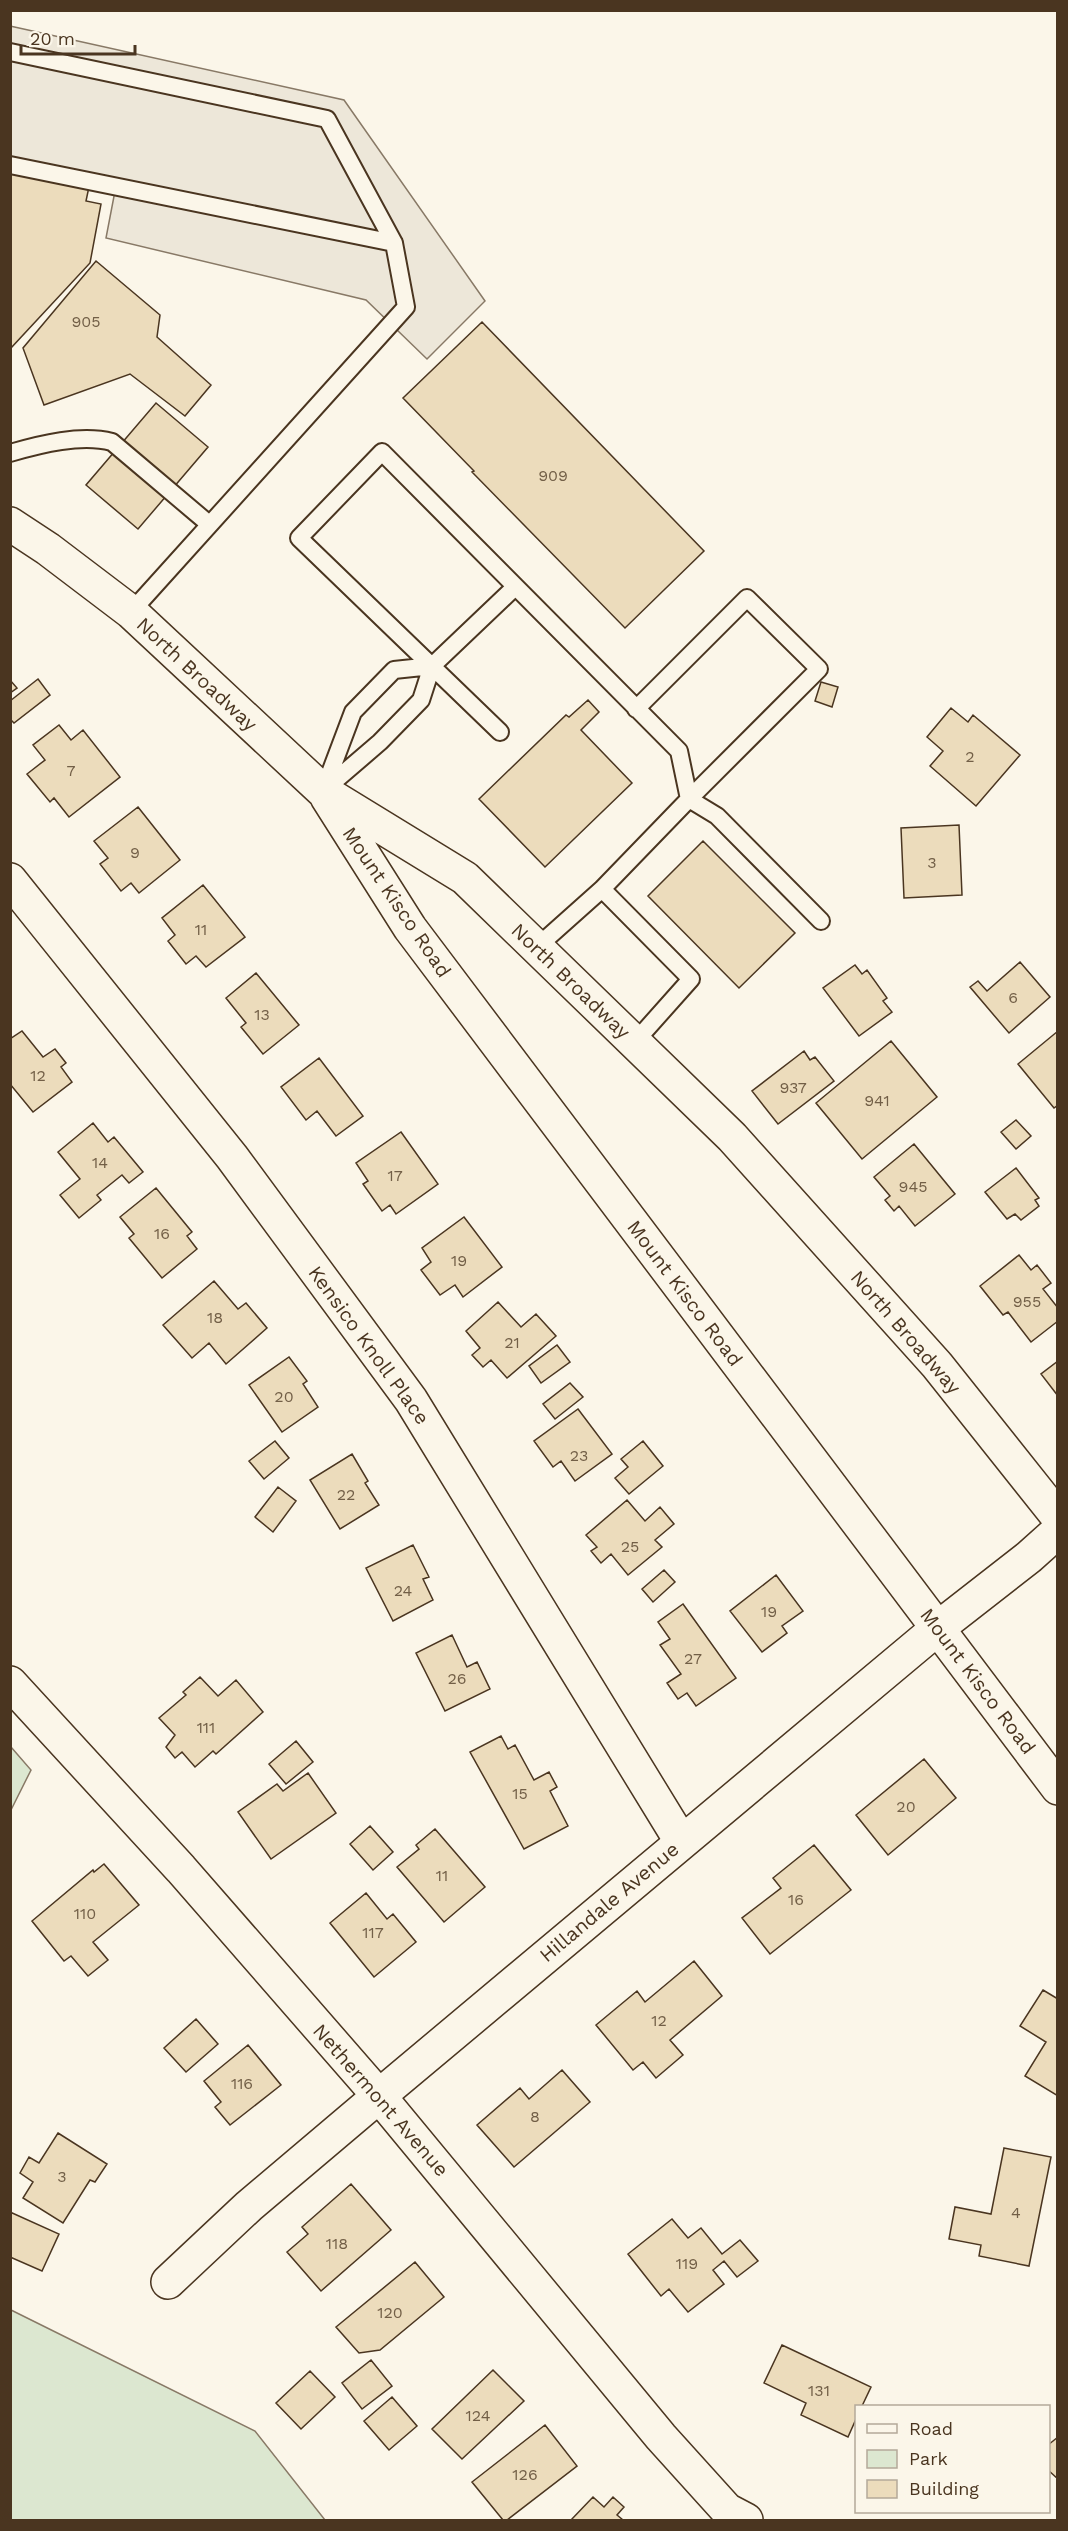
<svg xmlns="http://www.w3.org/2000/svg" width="1068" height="2531" font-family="'Work Sans',sans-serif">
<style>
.green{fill:#dce7d0;stroke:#887966;stroke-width:1.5}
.parking{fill:#ede7d9;stroke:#887966;stroke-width:1.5}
.building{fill:#ecdcbc;stroke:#4a3520;stroke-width:1.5}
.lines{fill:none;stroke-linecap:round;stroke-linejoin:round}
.lane-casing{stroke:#4a3520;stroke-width:20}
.street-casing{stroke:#4a3520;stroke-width:36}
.secondary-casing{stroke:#4a3520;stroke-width:36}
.primary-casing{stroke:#4a3520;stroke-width:36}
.lane{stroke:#fbf6e9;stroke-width:16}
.street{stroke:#fbf6e9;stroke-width:33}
.secondary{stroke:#fbf6e9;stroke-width:33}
.primary{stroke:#fbf6e9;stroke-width:33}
.labels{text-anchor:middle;stroke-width:4.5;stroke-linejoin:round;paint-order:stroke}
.number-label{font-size:16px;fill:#725f47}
.street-label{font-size:20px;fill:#4a3520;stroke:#fbf6e9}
</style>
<rect width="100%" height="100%" fill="#fbf6e9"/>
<path class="green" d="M11 1747 31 1770 11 1810Z
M11 2310 255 2431 325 2520H11Z"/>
<path class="parking" d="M10 26 344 100 485 301 427 359 366 300 106 238 115 191 11 173Z"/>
<path class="building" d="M10 166 90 182 86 201 101 204 90 263 10 349Z
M96 261 160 315 157 337 211 385 185 416 130 374 44 405 23 348Z
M482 322 704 551 625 628 472 472 474 471 403 398Z
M156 403 208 447 138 529 86 485Z
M38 679 50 695 14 723 10 719V701Z
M10 680 17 688 10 693Z
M821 682 838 687 832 707 815 701Z
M588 700 599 712 581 730 632 783 545 867 479 799 566 715 569 717Z
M951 708 968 722 973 715 1020 755 976 806 930 766 943 751 927 737Z
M59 725 71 740 83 730 120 777 69 817 54 798 50 802 27 774 45 760 33 745Z
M138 807 180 860 139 893 131 883 121 891 100 864 108 858 94 841Z
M959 825 962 895 904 898 901 828Z
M703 841 795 933 739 988 648 896Z
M203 885 245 937 206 967 196 956 186 964 168 941 175 935 162 918Z
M1020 962 1050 997 1009 1033 970 987 978 981 987 991Z
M855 965 862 974 867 970 887 998 883 1001 892 1012 859 1036 823 988Z
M256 973 299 1025 263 1054 241 1027 246 1023 226 998Z
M22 1031 43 1057 55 1049 66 1063 61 1067 72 1082 33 1112 10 1084V1039Z
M1058 1031V1105L1054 1108 1018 1064Z
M891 1041 937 1097 862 1159 816 1103Z
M804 1051 810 1060 815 1057 834 1081 778 1124 752 1091Z
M319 1058 363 1116 336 1136 317 1111 306 1120 281 1087Z
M1016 1120 1031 1136 1016 1149 1001 1132Z
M93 1123 108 1142 114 1137 143 1172 129 1183 122 1175 97 1195 101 1200 79 1218 60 1195 80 1179 58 1152Z
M401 1132 438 1184 396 1214 390 1205 382 1211 363 1184 368 1181 356 1163Z
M914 1144 955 1194 915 1226 899 1206 894 1211 885 1200 890 1196 874 1177Z
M1016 1168 1039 1198 1035 1200 1039 1206 1021 1220 1015 1214 1007 1219 985 1192Z
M156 1188 192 1232 187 1236 197 1249 162 1278 129 1238 134 1234 120 1217Z
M464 1217 502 1267 463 1297 455 1285 440 1295 421 1270 431 1262 422 1248Z
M1019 1255 1031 1270 1037 1265 1051 1283 1043 1289 1058 1308V1321L1031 1342 1008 1312 1003 1315 980 1286Z
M214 1281 238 1309 246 1303 267 1328 226 1364 209 1343 192 1358 163 1325Z
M498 1302 521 1327 536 1314 556 1336 507 1378 491 1360 483 1367 472 1355 480 1348 466 1331Z
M557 1345 570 1362 541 1383 529 1366Z
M289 1357 307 1381 303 1384 318 1407 282 1432 249 1385Z
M1058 1361V1396L1041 1374Z
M570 1383 583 1397 555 1419 543 1404Z
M578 1409 612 1454 575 1481 561 1461 553 1467 534 1441Z
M275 1441 289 1458 264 1479 249 1461Z
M643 1441 663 1466 629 1494 615 1478 628 1467 621 1459Z
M352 1454 368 1481 365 1483 379 1505 340 1529 310 1480Z
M278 1487 296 1501 273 1532 255 1517Z
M627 1500 645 1521 660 1507 674 1524 655 1540 662 1547 628 1575 611 1554 601 1563 591 1551 597 1547 586 1535Z
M413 1545 429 1577 423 1579 433 1600 393 1621 366 1568Z
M664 1570 675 1582 653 1602 642 1589Z
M776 1575 803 1611 782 1626 787 1633 762 1652 730 1611Z
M683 1604 736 1678 696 1706 687 1693 678 1699 667 1683 681 1674 660 1645 670 1639 658 1622Z
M452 1635 467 1667 477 1662 490 1689 445 1711 416 1653Z
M200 1677 218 1696 236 1680 263 1712 216 1754 213 1751 195 1767 182 1752 175 1758 166 1747 175 1735 159 1718 186 1695 183 1692Z
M501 1736 508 1749 515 1745 534 1780 549 1772 557 1787 550 1791 568 1826 524 1849 470 1752Z
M296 1741 313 1762 286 1784 269 1764Z
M924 1759 956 1798 888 1855 856 1815Z
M308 1773 336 1813 271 1859 238 1812 277 1784 283 1791Z
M370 1826 393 1852 373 1870 350 1844Z
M435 1829 485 1887 444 1922 397 1867 419 1849 416 1845Z
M814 1845 851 1890 770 1954 742 1918 781 1888 773 1878Z
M104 1864 139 1905 93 1942 108 1960 88 1976 71 1956 64 1961 32 1921 93 1870 94 1872Z
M366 1893 387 1919 393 1914 416 1942 374 1977 330 1923Z
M694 1961 722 1996 670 2040 683 2055 656 2078 643 2062 633 2070 596 2025 637 1991 645 2002Z
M1043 1990 1058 1999V2096L1025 2076 1046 2042 1020 2026Z
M196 2019 218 2044 186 2072 164 2048Z
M248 2045 281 2085 230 2125 215 2107 221 2102 204 2081Z
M562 2070 590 2102 514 2167 477 2125 520 2088 529 2099Z
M58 2133 107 2164 95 2182 90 2180 63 2223 23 2198 33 2182 20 2173 29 2157 39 2163Z
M1004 2148 1051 2157 1029 2266 979 2256 981 2245 949 2239 955 2207 991 2214Z
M351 2184 391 2230 321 2291 287 2252 308 2234 302 2227Z
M10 2212 59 2234 42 2271 10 2257Z
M672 2219 688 2238 701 2228 722 2254 740 2240 758 2261 737 2277 724 2261 713 2270 724 2284 688 2312 669 2289 661 2296 628 2254Z
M415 2262 444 2297 380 2350 359 2353 336 2327Z
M782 2345 871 2387 862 2406H856V2419L848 2437 801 2415 806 2403 764 2383Z
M371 2360 392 2386 362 2409 342 2383Z
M493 2370 524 2401 462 2459 432 2429Z
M310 2371 335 2397 301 2429 276 2403Z
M392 2397 417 2426 389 2450 364 2421Z
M545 2425 577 2466 507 2520H503L472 2482Z
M1058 2437V2479L1048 2470V2445Z
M593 2497 604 2507 613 2497 624 2507 617 2515 623 2520H571Z"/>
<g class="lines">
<defs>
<path id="lane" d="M10 52 327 119 394 243 10 165
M10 453C41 444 81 434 112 442L209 524
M131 612 406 307 394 243
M636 709 747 598 819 669 689 799 717 816 821 921
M500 732 299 538 382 452 679 751 689 799 602 889 537 947
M324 789 353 712 394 670 432 666
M323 791 380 742 421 700 432 666 515 587
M602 889 691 979 634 1043"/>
<path id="street" d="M10 880 232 1157 411 1400 681 1841
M10 1683 181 1869 379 2096 661 2437 727 2510 746 2520"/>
<path id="secondary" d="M168 2282 249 2206 379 2096 938 1628 1029 1557 1058 1531"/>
<path id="primary" d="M10 524 48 549 131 612 323 791 465 878 732 1137 937 1365 1058 1517
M327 797 410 928 1058 1788"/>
</defs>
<use href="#lane" class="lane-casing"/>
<use href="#street" class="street-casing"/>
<use href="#secondary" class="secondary-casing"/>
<use href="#primary" class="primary-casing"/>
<use href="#lane" class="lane"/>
<use href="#street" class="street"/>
<use href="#secondary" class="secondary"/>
<use href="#primary" class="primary"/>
</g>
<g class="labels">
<g class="number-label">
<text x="86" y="327">905</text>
<text x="553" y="481">909</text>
<text x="970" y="762">2</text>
<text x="71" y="776">7</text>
<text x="135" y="858">9</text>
<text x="932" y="868">3</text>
<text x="201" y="935">11</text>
<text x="1013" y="1003">6</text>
<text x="262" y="1020">13</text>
<text x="38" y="1081">12</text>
<text x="793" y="1093">937</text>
<text x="877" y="1106">941</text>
<text x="100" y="1168">14</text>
<text x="395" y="1181">17</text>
<text x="913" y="1192">945</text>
<text x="162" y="1239">16</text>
<text x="459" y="1266">19</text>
<text x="1027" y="1307">955</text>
<text x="215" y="1323">18</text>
<text x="512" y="1348">21</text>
<text x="284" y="1402">20</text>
<text x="579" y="1461">23</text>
<text x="346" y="1500">22</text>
<text x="630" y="1552">25</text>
<text x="403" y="1596">24</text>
<text x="769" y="1617">19</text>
<text x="693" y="1664">27</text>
<text x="457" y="1684">26</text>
<text x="206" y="1733">111</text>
<text x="520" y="1799">15</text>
<text x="906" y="1812">20</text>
<text x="442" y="1881">11</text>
<text x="796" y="1905">16</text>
<text x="85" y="1919">110</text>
<text x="373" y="1938">117</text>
<text x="659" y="2026">12</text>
<text x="242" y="2089">116</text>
<text x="535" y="2122">8</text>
<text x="62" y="2182">3</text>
<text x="1016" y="2218">4</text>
<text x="337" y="2249">118</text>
<text x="687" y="2269">119</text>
<text x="390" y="2318">120</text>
<text x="819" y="2396">131</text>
<text x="478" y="2421">124</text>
<text x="525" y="2480">126</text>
</g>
<g class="street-label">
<text transform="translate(197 674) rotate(43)" y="7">North Broadway</text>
<text transform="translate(397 902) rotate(56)" y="7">Mount Kisco Road</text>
<text transform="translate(571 981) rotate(44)" y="7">North Broadway</text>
<text transform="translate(685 1293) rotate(53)" y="7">Mount Kisco Road</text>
<text transform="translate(906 1332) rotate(49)" y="7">North Broadway</text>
<text transform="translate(369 1345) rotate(54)" y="7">Kensico Knoll Place</text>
<text transform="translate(978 1681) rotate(53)" y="7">Mount Kisco Road</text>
<text transform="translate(609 1902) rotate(-40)" y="7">Hillandale Avenue</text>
<text transform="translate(381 2100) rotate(49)" y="7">Nethermont Avenue</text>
</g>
</g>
<rect width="1068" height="2531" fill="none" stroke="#4a3520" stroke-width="24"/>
<rect x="855" y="2405" width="195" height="108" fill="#fbf6e9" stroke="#b4a999" stroke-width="1.5"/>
<rect x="867" y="2424" width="30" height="9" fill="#fbf6e9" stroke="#b4a999" stroke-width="1.5"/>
<text x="909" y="2435" font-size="18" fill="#4a3520">Road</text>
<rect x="867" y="2450" width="30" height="18" fill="#dce7d0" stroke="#b4a999" stroke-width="1.5"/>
<text x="909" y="2465" font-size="18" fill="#4a3520">Park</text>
<rect x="867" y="2480" width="30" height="18" fill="#ecdcbc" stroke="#b4a999" stroke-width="1.5"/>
<text x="909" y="2495" font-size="18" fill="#4a3520">Building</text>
<path d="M21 45v9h114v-9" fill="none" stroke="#4a3520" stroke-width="3"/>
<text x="30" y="45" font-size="18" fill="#4a3520" stroke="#fbf6e9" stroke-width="4.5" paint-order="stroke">20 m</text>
</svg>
